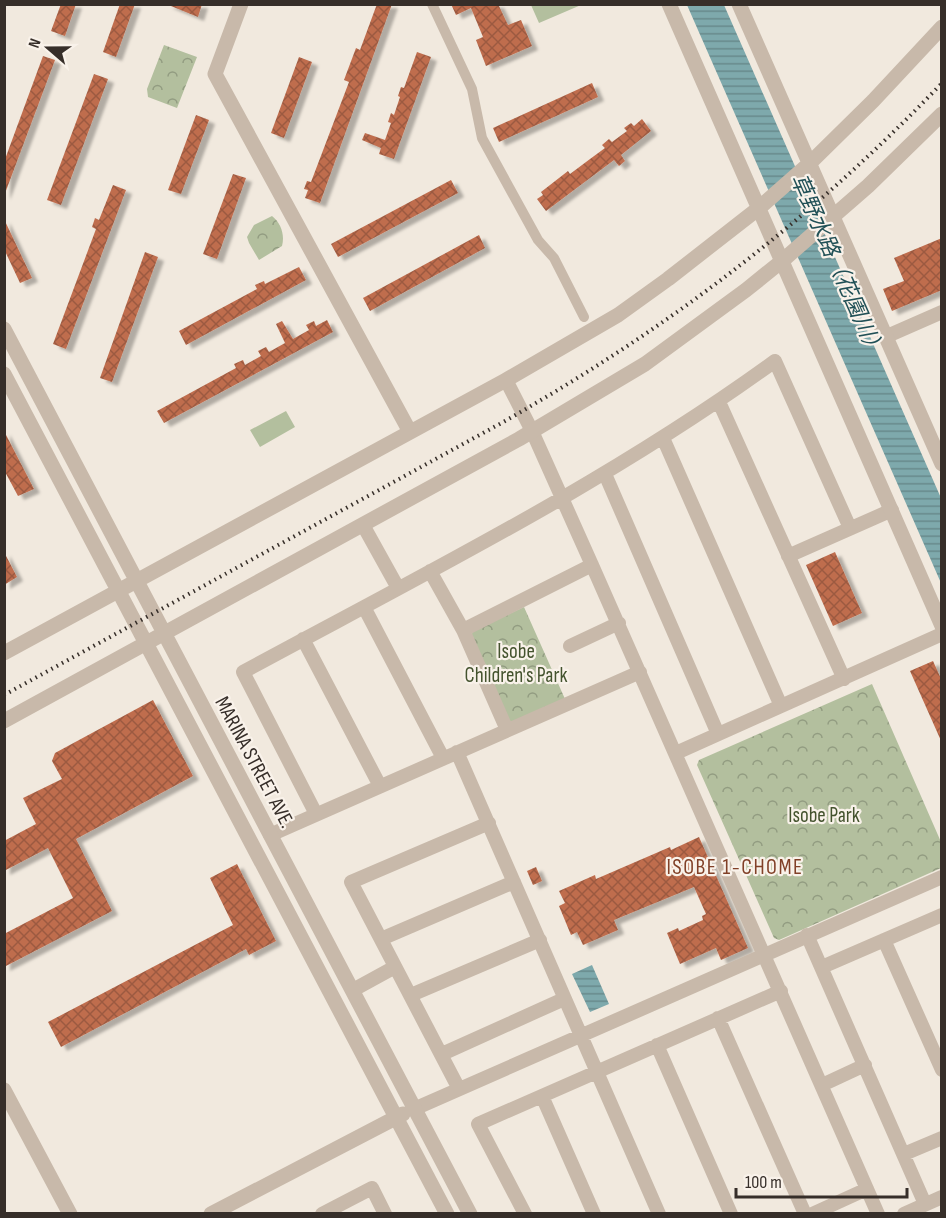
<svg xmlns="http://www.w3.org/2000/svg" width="946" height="1218" font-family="'Sofia Sans Condensed','Noto Sans JP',sans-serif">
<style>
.park{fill:url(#park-crowns)}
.pitch{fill:#b3bf9e}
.water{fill:url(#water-rules)}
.building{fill:url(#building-cross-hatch);filter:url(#shadow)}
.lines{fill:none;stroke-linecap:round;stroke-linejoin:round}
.pedestrian{stroke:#c8b9aa;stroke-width:10}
.minor{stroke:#c8b9aa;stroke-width:14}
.tertiary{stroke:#c8b9aa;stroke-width:15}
.rail{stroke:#362e29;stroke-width:4;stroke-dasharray:1.5 4.5;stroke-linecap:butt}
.labels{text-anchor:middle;stroke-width:4.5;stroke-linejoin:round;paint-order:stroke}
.park-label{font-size:21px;fill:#44532e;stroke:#f9f2ea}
.street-label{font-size:21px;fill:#362e29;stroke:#f9f2ea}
.water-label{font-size:22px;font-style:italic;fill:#215056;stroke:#f9f2ea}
.neighbourhood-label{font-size:22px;letter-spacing:1.5px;fill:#814027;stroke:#f9f2ea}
</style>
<defs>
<pattern id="park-crowns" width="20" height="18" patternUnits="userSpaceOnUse" patternTransform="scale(1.5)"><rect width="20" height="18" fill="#b3bf9e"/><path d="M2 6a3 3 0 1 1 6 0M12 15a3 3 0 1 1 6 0" fill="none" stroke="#929c81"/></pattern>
<pattern id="water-rules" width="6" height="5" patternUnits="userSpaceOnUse" patternTransform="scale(1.5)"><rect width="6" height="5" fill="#7ea9ac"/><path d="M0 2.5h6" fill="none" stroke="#688a8c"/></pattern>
<pattern id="building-cross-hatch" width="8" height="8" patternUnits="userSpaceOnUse" patternTransform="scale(1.5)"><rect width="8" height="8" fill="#bf6d4e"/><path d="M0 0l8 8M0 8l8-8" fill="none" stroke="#9c5a41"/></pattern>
<filter id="shadow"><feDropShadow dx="6" dy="4" stdDeviation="1.5" flood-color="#0004"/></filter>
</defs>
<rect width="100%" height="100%" fill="#f1e9de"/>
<path class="park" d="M164 45 197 57 177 108 148 97 147 89Z
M272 216C281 223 285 235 282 246L259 260 249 243 247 237 254 225Z
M524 607 565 699 514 722 509 721 471 636 473 631Z
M872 684 941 842V868L779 940 774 938 697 765 699 760Z"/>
<path class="pitch" d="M531 5H581L539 23Z
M286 411 295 427 260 447 250 430Z"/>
<path class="water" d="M687 5H724L941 498V583Z
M592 965 609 1004 590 1012 572 974Z"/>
<path class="building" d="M61 4H76L65 36 51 31Z
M120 4H135L116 57 103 52Z
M166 4H202L198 17Z
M377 4H392L320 203 305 198 308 190 304 189 307 181 311 182 349 82 344 80 356 48 360 50Z
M451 4H498L508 25 521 20 532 46 486 66 476 40 483 37 471 8 456 15Z
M417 52 431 57 394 159 379 154 381 148 362 140 365 133 385 140 391 123 388 122 391 113 394 115 400 97 398 96 401 87 404 88Z
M43 56 55 60 4 196V162Z
M299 57 312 62 284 138 271 133Z
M94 74 108 79 61 205 47 200Z
M592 83 598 97 499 142 493 128Z
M196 115 209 120 181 194 168 190Z
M642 119 651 131 621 155 625 161 619 166 614 160 546 211 537 199 543 195 541 192 568 171 570 174 590 159 605 148 602 145 609 139 612 142 627 131 624 128 631 123 634 126Z
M233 174 246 178 217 259 203 254Z
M451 180 458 193 338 257 331 244Z
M113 185 126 190 66 349 53 344 96 229 92 227 95 218 99 220Z
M4 219 32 278 20 283 4 249Z
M479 235 485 248 370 311 363 298Z
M942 238V290L892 311 883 289 904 281 894 258Z
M145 252 158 257 112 382 100 378Z
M299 267 306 280 186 345 179 331 257 289 255 285 264 281 265 284Z
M327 320 333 332 164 423 157 411 236 368 234 364 243 360 245 365 261 356 258 351 266 347 269 352 285 343 276 324 282 321 293 339 309 330 306 325 314 321 316 326Z
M4 431 34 489 18 496 4 470Z
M4 552 17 577 4 585Z
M835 552 862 613 833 626 806 565Z
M933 661 942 681V743L910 671Z
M153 700 193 776 76 839 112 911 4 967V934L73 898 48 848 4 871V841L36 824 23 798 62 779 52 761 55 753Z
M699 837 748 948 721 960 716 948 680 964 667 933 678 928 679 931 703 920 702 916 706 914 694 887 614 920 618 930 583 945 577 932 571 935 559 906 565 903 559 891 595 875 596 879 670 847 671 850Z
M237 864 276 941 249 955 246 949 61 1047 48 1022 233 925 210 878Z
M536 867 542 881 533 885 527 871Z"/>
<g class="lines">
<path class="pedestrian" d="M432 4 472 89 482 138 538 240 554 258 584 317"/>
<path class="minor" d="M885 337 942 312
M506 380 532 431 592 565 878 1214
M719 402 844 679
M663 438 781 706
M605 474 718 734
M363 525 398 588
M788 556 892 510
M430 571 463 630 507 730
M364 607 443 758
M463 630 592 565
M303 639 380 786
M570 646 619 623
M457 752 659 1214
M676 753 942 634
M316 814 243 672C424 574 609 482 775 361L850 528
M270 835 640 672
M807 935 925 1204
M381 939 514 882
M884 940 942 1070
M822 967 942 915
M353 990 395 967
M411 995 540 940
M718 1018 805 1214
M657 1045 731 1214
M442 1054 564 999
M822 1085 865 1065
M459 1089 351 882 489 823
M542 1096 594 1214
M414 1109 942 877
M904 1154 942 1138
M322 1214 372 1188 385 1214
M525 1214 478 1124 781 991
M812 1214 867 1189
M904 1214 942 1197"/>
<path class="tertiary" d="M241 4 215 74 410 432
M669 4 942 626
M739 4 942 464
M4 329 470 1214
M4 374 447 1214
M4 653 506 380 618 315 668 279 759 208 809 164 873 101 942 27
M4 721 519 439 645 364 746 290 782 261 868 186 942 114
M4 1090 70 1214
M211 1214 403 1114"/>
<path class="rail" d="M4 695 496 426C665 331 808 223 942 83"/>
</g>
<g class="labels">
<g class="park-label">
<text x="516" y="658">Isobe<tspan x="516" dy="24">Children's Park</tspan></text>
<text x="824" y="822">Isobe Park</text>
</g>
<g class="street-label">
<text transform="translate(255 762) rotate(62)" y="7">MARINA STREET AVE.</text>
</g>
<g class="water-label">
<text transform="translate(838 265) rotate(66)" y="8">草野水路（花園川）</text>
</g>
<g class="neighbourhood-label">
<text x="735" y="874">ISOBE 1-CHOME</text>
</g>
</g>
<rect width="946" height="1218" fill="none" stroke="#362e29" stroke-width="12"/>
<g transform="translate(48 48) rotate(290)" stroke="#f9f2ea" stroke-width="4.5" paint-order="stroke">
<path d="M0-4.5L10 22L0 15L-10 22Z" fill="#362e29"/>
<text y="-9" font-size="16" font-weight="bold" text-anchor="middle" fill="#362e29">N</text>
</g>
<path d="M736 1188v9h171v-9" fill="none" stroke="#362e29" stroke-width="3"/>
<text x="745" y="1188" font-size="18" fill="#362e29" stroke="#f9f2ea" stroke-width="4.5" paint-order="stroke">100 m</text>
</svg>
